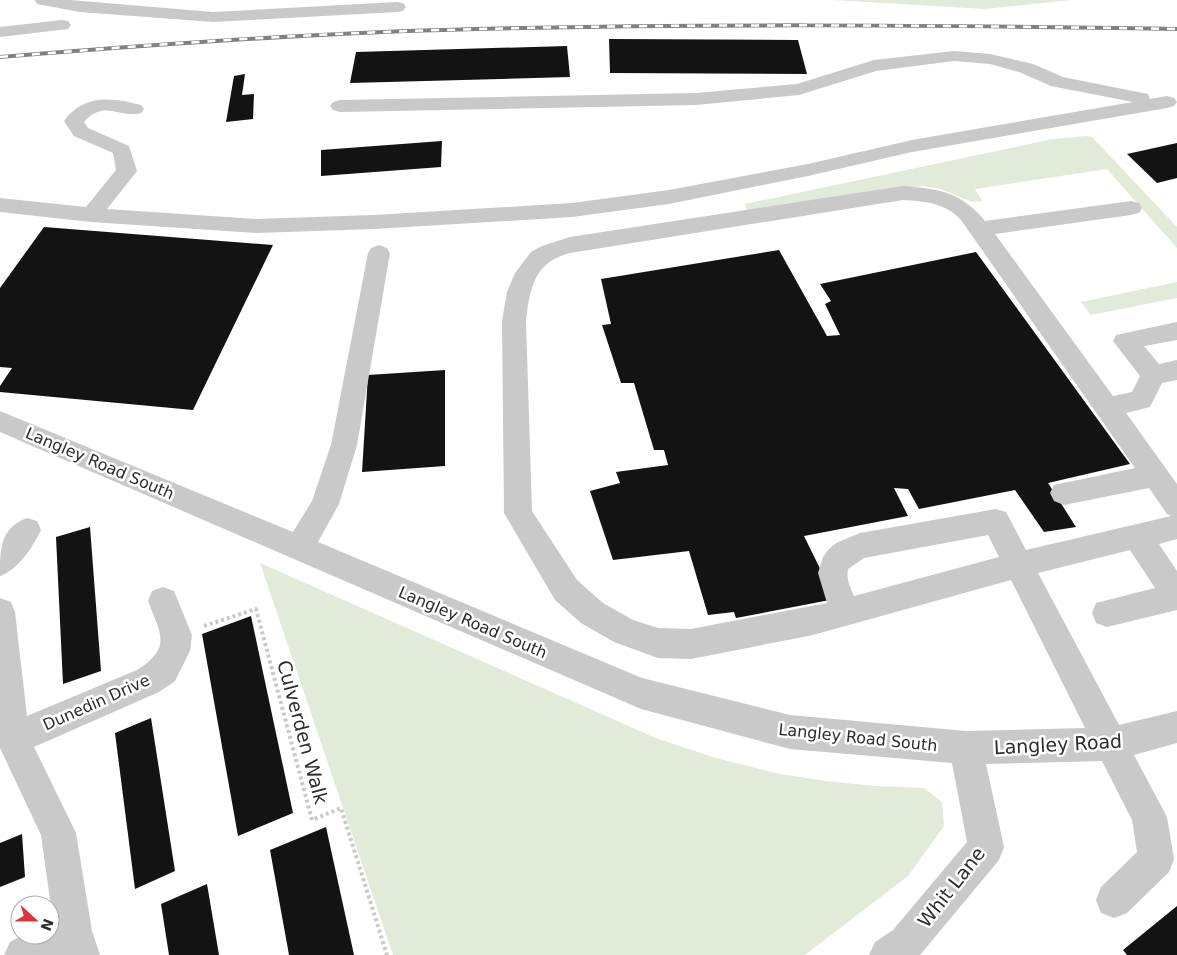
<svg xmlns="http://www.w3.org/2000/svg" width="1177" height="955" font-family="'DejaVu Sans',sans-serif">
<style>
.green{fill:#e2eada}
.building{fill:#131313}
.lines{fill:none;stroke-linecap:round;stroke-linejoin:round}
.path{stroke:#c9c9c9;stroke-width:4;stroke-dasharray:3 3;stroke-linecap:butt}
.minor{fill:#c9c9c9;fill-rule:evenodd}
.rail-casing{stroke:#818181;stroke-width:4}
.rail{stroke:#fff;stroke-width:2.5;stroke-dasharray:8;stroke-linecap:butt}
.labels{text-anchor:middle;stroke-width:5;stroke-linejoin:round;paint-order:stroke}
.street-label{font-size:16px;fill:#2c2c2c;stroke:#fff}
.near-street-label{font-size:19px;fill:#2c2c2c;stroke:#fff}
</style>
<rect width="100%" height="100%" fill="#fff"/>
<path class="green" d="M833 0H1072L985 9Z
M1086 136 1092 137 1177 227V248L1107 169 975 189 982 201 972 202 941 189 923 186 748 213 745 204 1053 139Z
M1177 282V298L1091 315 1081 302Z
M260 563 658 739 716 758 775 773 825 781 875 786 924 788 942 802 944 826 908 876 805 955H393Z"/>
<path class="building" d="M609 39 798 40 807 74 610 73Z
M567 46 570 77 350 83 356 52Z
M245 74 242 95 254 94 253 119 226 122 234 76Z
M442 141 441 167 321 176V150Z
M1177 143V178L1157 183 1127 154Z
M44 227 273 245 193 410 0 392V386L12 368 0 367V288Z
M779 250 827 336 840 335 825 304 831 301 820 284 976 252 1130 464 1048 483 1076 527 1044 532 1015 490 919 509 908 489 894 488 908 516 804 536 835 599 736 618 734 612 708 615 689 551 613 560 590 491 620 483 616 472 668 465 664 450H654L634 383H621L602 325 611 324 601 279Z
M445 370V466L362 472 368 375Z
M90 527 101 671 63 684 56 537Z
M251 616 293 813 238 836 202 634Z
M151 718 175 871 135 889 115 733Z
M326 827 354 955H289L270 850Z
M22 834 25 877 0 887V843Z
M207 884 219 955H169L161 904Z
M1177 906V955H1127L1123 950Z"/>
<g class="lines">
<path class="path" d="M204 626 256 609 312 820 341 808 387 955"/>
<path class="minor" d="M35 0H70L213 12 397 2 403 3 406 7 403 11 397 12 213 22 80 12 37 4Z
M62 20 68 21 71 25 68 29 0 37V27Z
M954 51 990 54 1033 64 1063 77 1148 94 1150 99 1167 96 1174 98 1177 102 1174 106 1167 108 912 152 808 176 669 204 572 217 374 229 256 233 91 222 0 212V198L86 207 116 170 113 153 74 136 64 121C83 94 113 97 141 105L144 109 141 113C119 119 105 99 84 122L88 128 129 146 137 171 107 209 256 219 374 215 572 203 669 190 808 164 912 140 1133 102 1051 86 1019 72 990 64 954 61 876 71 799 95 696 105 340 112 333 110 330 106 333 102 340 100 696 93 797 84 874 60Z
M903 186C940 189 961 192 985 221L1131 201 1139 203 1142 208 1139 213 1131 215 995 234 1113 396 1132 392 1140 376 1113 341 1116 335 1177 322V340L1144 346 1159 364 1177 360V380L1162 383 1150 407 1126 413 1177 484V539L1159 544 1177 571V610L1107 627 1096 623 1092 613 1096 603 1155 588 1130 550 1038 573 1119 725 1177 711V743L1134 755 1167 817 1174 859 1169 872 1127 913 1114 918 1101 913 1096 900 1101 887 1137 852 1132 820 1102 761 986 764 1004 847 999 860 920 955H869L875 942 893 930 967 842 952 763 790 749 641 709 0 432V411L293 532 312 501 331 445 368 253 371 248 379 245 387 248 390 253 357 445 339 504 318 542 642 678 790 715 966 731 1085 728 1011 580 813 635 691 659 658 658 614 642 581 623 555 600 504 513 502 321 507 292 515 273 531 252 542 246 570 237ZM903 200C924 201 946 203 961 220L1135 468 1054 485 1050 493 1054 501 1064 505 1149 488 1167 514 1171 516 1026 550 1006 512 996 509 860 533 836 543 828 550 823 557 818 573 827 603 691 629 658 628 633 620 603 603 577 580 532 511 526 321C530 288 534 262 570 253ZM988 535 999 557 854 596C850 587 846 579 848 569L864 558Z
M27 518 37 521 41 530C33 547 18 570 0 576 0 549 0 528 27 518Z
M163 587 174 591 192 635 190 651 175 681 159 692 34 747 76 833 92 931 100 955H4L10 942 23 935H50V922L53 921 41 835 0 748V598L11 602 15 612 27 716 137 670C172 647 161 635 148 601L152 591Z"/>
<defs>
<path id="rail" d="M0 57C147 45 295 34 443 30 688 23 932 25 1177 29"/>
</defs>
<use href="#rail" class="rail-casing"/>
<use href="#rail" class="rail"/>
</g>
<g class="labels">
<g class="street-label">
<text transform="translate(100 463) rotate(23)" y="6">Langley Road South</text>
<text transform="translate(473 622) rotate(23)" y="6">Langley Road South</text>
<text transform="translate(96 702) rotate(-24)" y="6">Dunedin Drive</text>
<text transform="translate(858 737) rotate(6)" y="6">Langley Road South</text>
</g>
<g class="near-street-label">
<text transform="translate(303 732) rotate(75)" y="7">Culverden Walk</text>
<text transform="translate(1058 744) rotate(-3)" y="7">Langley Road</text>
<text transform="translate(951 887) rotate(-52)" y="7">Whit Lane</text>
</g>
</g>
<g transform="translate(35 920) rotate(111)"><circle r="24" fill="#ffffff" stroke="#ababab"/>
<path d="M0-4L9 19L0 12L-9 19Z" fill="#de333a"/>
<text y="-8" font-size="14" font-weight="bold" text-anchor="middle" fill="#2c2c2c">N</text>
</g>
</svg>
